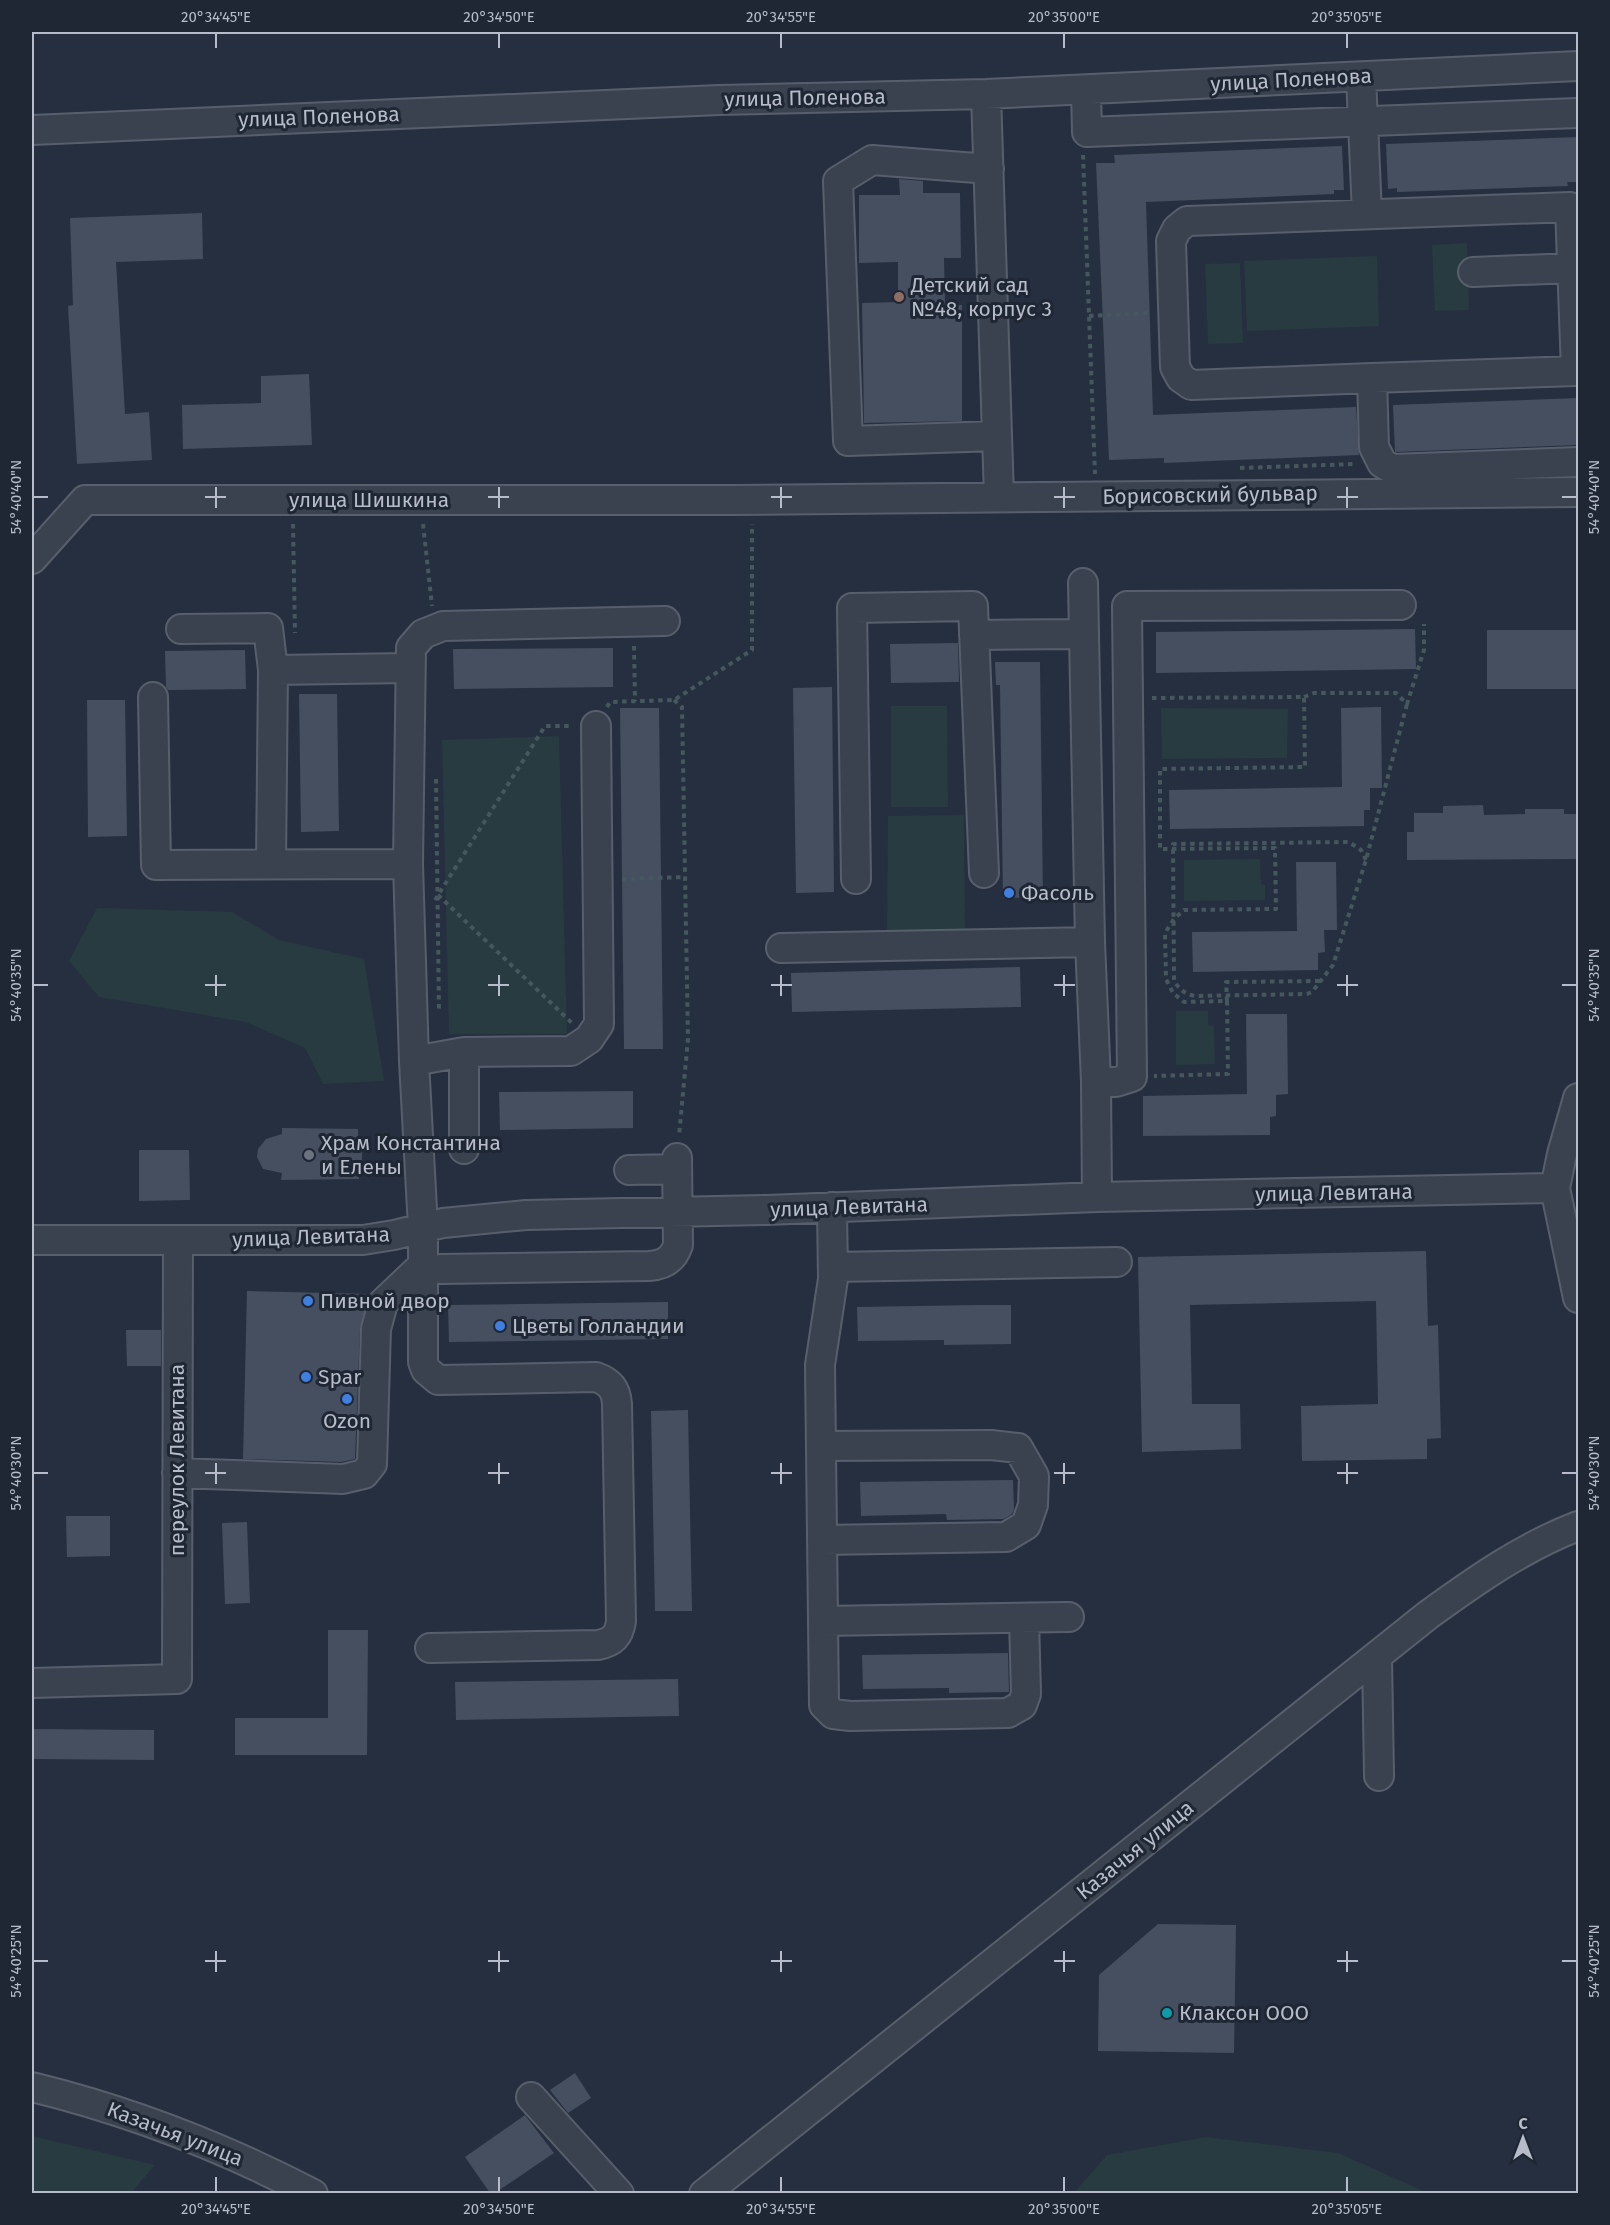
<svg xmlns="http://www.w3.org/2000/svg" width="1610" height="2225" font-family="'Fira Sans',sans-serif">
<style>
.green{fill:#283b40}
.building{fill:#454f60}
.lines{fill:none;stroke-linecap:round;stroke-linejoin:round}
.minor-casing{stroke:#585f6c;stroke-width:32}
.path{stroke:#46585d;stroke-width:4;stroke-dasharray:4.5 4.5;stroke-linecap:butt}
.minor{stroke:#3a414f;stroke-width:28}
.ticks{fill:none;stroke:#b6bcc9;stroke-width:2}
.education-dot{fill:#8d6e63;stroke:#1f2634;stroke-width:2}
.shop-dot{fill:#3f7fe0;stroke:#1f2634;stroke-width:2}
.worship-dot{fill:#6b7280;stroke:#1f2634;stroke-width:2}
.culture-dot{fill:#0f9aa8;stroke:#1f2634;stroke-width:2}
.labels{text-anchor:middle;stroke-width:6;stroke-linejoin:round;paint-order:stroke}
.street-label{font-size:21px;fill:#b6bcc9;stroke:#1f2634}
.poi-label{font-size:21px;fill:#b6bcc9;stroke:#1f2634;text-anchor:start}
.neatline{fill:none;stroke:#b6bcc9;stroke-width:2}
.ticks-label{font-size:15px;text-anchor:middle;fill:#b6bcc9}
</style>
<rect width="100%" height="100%" fill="#262f3f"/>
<path class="green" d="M1467 243 1469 310 1435 311 1432 245Z
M1377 256 1379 326 1247 331 1244 261Z
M1240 263 1243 343 1208 344 1205 264Z
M891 706H947L948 807H891Z
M1161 708 1288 709 1287 758 1162 759Z
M559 736 567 1034H449L442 740Z
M964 815 965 935 887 934 888 816Z
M1260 859 1261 884 1265 885V900L1184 901V860Z
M97 908 232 912 279 940 364 959 384 1081 323 1084 305 1048 246 1022 99 997 69 961Z
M1176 1011H1208V1025L1214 1026 1215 1064 1176 1065Z
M32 2136 155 2165 131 2193H32Z
M1206 2137 1338 2153 1428 2193H1074L1107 2155Z"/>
<path class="building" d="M1578 137V182H1567L1568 186 1397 192V188L1388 189 1386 144Z
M1342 146 1344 190H1334V194L1146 202 1153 415 1356 407 1359 455 1164 463V458L1109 460 1096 163H1115L1114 155Z
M899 179 923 181V193H960L961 258H944L945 305H962V421L864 423 862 303 898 302V262L859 263V195H900Z
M202 213 203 259 116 262 125 414 149 412 152 460 77 464 68 306 73 305 70 218Z
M309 374 312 445 183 449 182 405 261 403V376Z
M1578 398V445L1395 452 1393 405Z
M1415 629 1416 669 1156 673V632Z
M1487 630H1578V689H1487Z
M958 643 959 682 891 683 890 644Z
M613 648V687L454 689 453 649Z
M245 650 246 689 168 690 166 687 165 651Z
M995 662H1040L1043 897 1003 898 1000 685H996Z
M832 687 834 892 796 893 793 688Z
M299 694H337L339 831 301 832Z
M87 700H125L127 836 88 837Z
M1381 707 1382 788H1370V810H1364V826L1170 829 1169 790 1342 787 1341 708Z
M620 708H659L663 1049H624Z
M1483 805 1484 815 1525 814V809H1564V814H1578V859L1407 860V832H1414V813H1443V806Z
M1296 862H1336L1337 930H1324L1325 952 1318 953V970L1193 972 1192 932 1297 931Z
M1020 967 1021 1007 792 1012 791 973Z
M1246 1014H1287L1288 1094 1276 1095V1116L1270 1117V1135L1143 1136V1096L1247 1094Z
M633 1091V1128L500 1130 499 1092Z
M282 1128 358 1129V1141H362V1163L358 1164 359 1179 281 1180 282 1173 263 1169 257 1157 258 1149 266 1139 282 1134Z
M139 1150H189L190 1200 139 1201Z
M1426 1251 1428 1326 1438 1325 1441 1438 1427 1439V1459L1302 1461 1301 1406 1378 1404 1376 1301 1190 1305 1192 1404H1240L1241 1449 1142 1452 1138 1257Z
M247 1291 370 1294 360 1329 355 1459 341 1462 243 1459Z
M668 1302V1339L449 1342 448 1305Z
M977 1305H1011V1344L944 1345V1340L858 1341 857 1307Z
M126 1330H161V1366H127Z
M688 1410 692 1611H655L651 1411Z
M1013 1480 1014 1510 1012 1514 1004 1519 947 1520 946 1514 861 1516 860 1482Z
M66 1516H110V1556L67 1557Z
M247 1522 250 1603 225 1604 222 1523Z
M328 1630H368L367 1755H235V1718H328Z
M1008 1653 1009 1692 949 1693V1688L863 1689 862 1655Z
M678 1679 679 1716 456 1720 455 1682Z
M32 1729 154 1730V1760L32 1759Z
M1158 1924 1236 1925 1234 2053 1098 2051 1099 1975Z
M575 2073 591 2098 568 2113 550 2090Z
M525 2115 554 2153 495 2193H490L465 2157Z"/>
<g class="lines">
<defs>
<path id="minor" d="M1361 77 1367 214
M1086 90 1087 132 1578 113
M986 94 999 497
M32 130 719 100 986 94 1578 66
M989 169 872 160 838 181 848 441 997 436
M1473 272 1572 268
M1372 378 1191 385 1181 378 1175 367 1171 241 1177 229 1187 221 1570 207 1576 371 1372 378 1374 447 1382 463 1392 469 1578 462
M32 559 85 500H733L1578 492
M1083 583 1090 942 1096 1082 1097 1197
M181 629 268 628 273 670 410 668
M974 635 1084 634
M153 697 156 865 408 864
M271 864 273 670
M856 879 852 608 973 606 984 873
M781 948 1090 942
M414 1061 464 1052 571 1051 589 1039 599 1024 596 726
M1096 1082H1116L1132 1077 1127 606 1401 605
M464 1149V1052
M629 1170 677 1169
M1555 1188 1562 1154 1578 1098
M832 1207 833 1279 820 1365 824 1705 833 1714 850 1716 1008 1713 1022 1705 1026 1694 1024 1618
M32 1240H363L394 1235 443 1223 526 1215 767 1210 1097 1197 1555 1188 1578 1298
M833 1267 1117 1262
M441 1269 649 1266C664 1265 673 1260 678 1245L677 1158
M821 1446 991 1445 1018 1448 1034 1476 1033 1505 1026 1525 1006 1537 822 1540
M177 1473 343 1479 364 1474 372 1464 376 1329 383 1303 423 1265
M823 1621 1069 1617
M430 1648 598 1645C613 1642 619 1636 621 1621L617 1404C616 1389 610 1382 596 1377L438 1380 426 1370 423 1362V1228L414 1061 408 864 411 648 423 634 443 626 665 621
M1377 1657 1379 1776
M32 1683 177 1679 178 1241
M32 2087C130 2111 223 2147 313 2194
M531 2097 619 2194
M704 2194 1428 1615C1475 1581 1523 1547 1578 1526"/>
</defs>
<use href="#minor" class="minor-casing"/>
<path class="path" d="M1083 155 1095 474
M1089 316 1151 313
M1240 468 1356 464
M293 524 295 633
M423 524 432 606
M634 646 635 701
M1304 697 1314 693H1396L1407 704 1424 650V624
M1152 698 1304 697 1305 767 1160 769V849L1275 848 1276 909 1184 910 1174 919 1165 933 1166 979 1173 993 1184 1002 1227 1001 1228 1074 1154 1076
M674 700 682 707 688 1039 679 1136
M607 707 610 702 674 700 752 650V524
M436 779 439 1011
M1366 860 1361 850 1349 842 1173 844 1174 981C1180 990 1185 994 1195 996L1307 994 1312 992 1333 965 1366 860 1407 704
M622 879 685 877
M438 895 572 1023
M435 900 545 726H572
M1227 1001 1226 982 1321 981"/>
<use href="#minor" class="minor"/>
</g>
<path class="ticks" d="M216 33V48M499 33V48M781 33V48M1064 33V48M1347 33V48M216 487V508M499 487V508M781 487V508M1064 487V508M1347 487V508M33 497H48M205 497H226M488 497H509M771 497H792M1054 497H1075M1337 497H1358M1562 497H1577M216 975V996M499 975V996M781 975V996M1064 975V996M1347 975V996M33 985H48M205 985H226M488 985H509M771 985H792M1054 985H1075M1337 985H1358M1562 985H1577M216 1463V1484M499 1463V1484M781 1463V1484M1064 1463V1484M1347 1463V1484M33 1473H48M205 1473H226M488 1473H509M771 1473H792M1054 1473H1075M1337 1473H1358M1562 1473H1577M216 1951V1972M499 1951V1972M781 1951V1972M1064 1951V1972M1347 1951V1972M33 1961H48M205 1961H226M488 1961H509M771 1961H792M1054 1961H1075M1337 1961H1358M1562 1961H1577M216 2177V2192M499 2177V2192M781 2177V2192M1064 2177V2192M1347 2177V2192"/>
<circle class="education-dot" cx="899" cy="297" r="6"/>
<g class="shop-dot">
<circle cx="1009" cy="893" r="6"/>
<circle cx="308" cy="1301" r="6"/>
<circle cx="500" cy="1326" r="6"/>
<circle cx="306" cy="1377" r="6"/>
<circle cx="347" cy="1399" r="6"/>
</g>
<circle class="worship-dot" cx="309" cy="1155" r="6"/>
<circle class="culture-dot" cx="1167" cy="2013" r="6"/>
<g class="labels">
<g class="street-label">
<text transform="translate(1291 80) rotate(-3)" y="7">улица Поленова</text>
<text transform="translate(805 98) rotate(-1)" y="7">улица Поленова</text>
<text transform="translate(319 117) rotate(-2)" y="7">улица Поленова</text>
<text transform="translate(1210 495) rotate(-1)" y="7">Борисовский бульвар</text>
<text x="369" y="507">улица Шишкина</text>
<text transform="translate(1334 1193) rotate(-1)" y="7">улица Левитана</text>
<text transform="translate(849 1207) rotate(-2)" y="7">улица Левитана</text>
<text transform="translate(311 1237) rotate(-2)" y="7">улица Левитана</text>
<text transform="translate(177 1460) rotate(-90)" y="7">переулок Левитана</text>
<text transform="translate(1135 1850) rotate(-39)" y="7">Казачья улица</text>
<text transform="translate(175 2134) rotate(21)" y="7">Казачья улица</text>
</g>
<g class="poi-label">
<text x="911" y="292">Детский сад<tspan x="911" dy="24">№48, корпус 3</tspan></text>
<text x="1021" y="900">Фасоль</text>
<text x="321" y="1150">Храм Константина<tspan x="321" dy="24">и Елены</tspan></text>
<text x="320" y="1308">Пивной двор</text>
<text x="512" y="1333">Цветы Голландии</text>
<text x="318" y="1384">Spar</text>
<text x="347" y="1428" text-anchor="middle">Ozon</text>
<text x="1179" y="2020">Клаксон ООО</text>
</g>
</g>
<rect width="1610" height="2225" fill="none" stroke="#1f2634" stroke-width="66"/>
<g transform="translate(1523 2138)" stroke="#1f2634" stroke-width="4.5" paint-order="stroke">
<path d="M0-4.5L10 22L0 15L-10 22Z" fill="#b6bcc9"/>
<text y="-9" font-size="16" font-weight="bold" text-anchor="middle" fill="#b6bcc9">С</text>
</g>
<rect x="33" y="33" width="1544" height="2159" class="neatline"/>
<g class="ticks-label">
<text x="216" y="22">20°34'45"E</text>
<text x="499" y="22">20°34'50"E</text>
<text x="781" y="22">20°34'55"E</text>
<text x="1064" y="22">20°35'00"E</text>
<text x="1347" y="22">20°35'05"E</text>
<text transform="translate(16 497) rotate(-90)" y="5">54°40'40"N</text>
<text transform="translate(1594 497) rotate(-90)" y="5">54°40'40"N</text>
<text transform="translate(16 985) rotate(-90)" y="5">54°40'35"N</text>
<text transform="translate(1594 985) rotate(-90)" y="5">54°40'35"N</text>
<text transform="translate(16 1473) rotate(-90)" y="5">54°40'30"N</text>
<text transform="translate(1594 1473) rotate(-90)" y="5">54°40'30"N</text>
<text transform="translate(16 1961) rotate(-90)" y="5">54°40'25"N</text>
<text transform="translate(1594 1961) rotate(-90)" y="5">54°40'25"N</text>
<text x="216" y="2214">20°34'45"E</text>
<text x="499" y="2214">20°34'50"E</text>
<text x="781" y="2214">20°34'55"E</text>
<text x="1064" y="2214">20°35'00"E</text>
<text x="1347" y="2214">20°35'05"E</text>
</g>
</svg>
